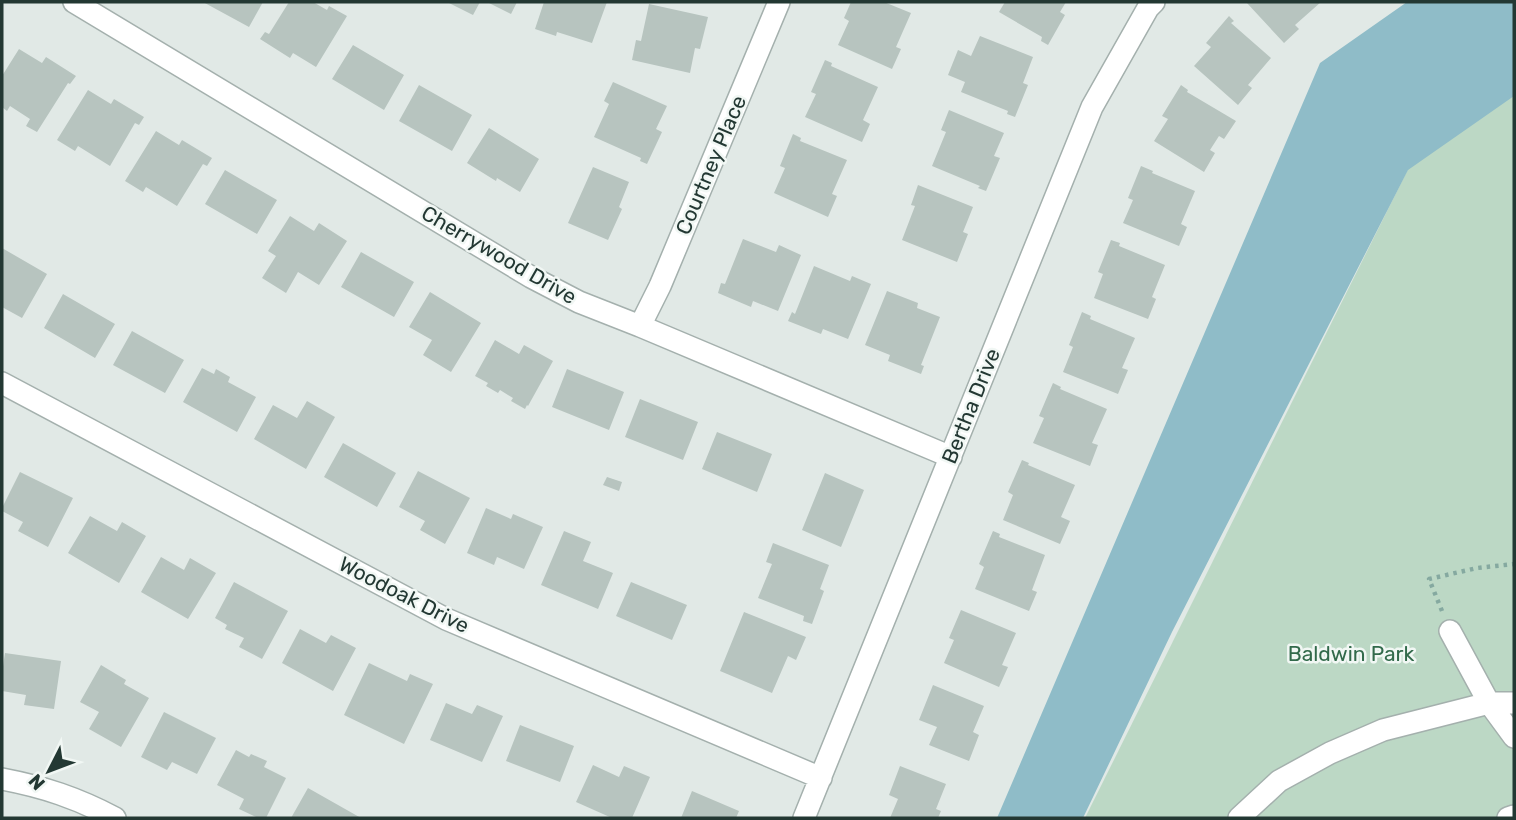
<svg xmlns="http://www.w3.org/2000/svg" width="1516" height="820" font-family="Rubik,sans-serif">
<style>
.green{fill:#bcd8c5}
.water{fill:#8fbcc8}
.building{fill:#b7c4bf}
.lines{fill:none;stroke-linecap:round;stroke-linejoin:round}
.minor-casing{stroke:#a4b0ad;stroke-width:24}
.path{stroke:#85a9a0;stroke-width:4.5;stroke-dasharray:3.5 5;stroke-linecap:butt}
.minor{stroke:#fff;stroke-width:21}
.labels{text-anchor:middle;stroke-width:5;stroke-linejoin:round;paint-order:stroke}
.street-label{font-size:21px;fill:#233833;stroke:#f1f7f4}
.park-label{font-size:21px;fill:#326a4b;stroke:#f1f7f4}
</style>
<rect width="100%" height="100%" fill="#e1e9e6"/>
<path class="green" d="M1514 93V818H1085L1408 169Z"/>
<path class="water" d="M1407 2H1514V96L1408 170 1172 632 1083 818H997L1320 63Z"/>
<path class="building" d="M203 2H263L249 27Z
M289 2H313L327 10 329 6 347 16 316 67 293 53 290 58 260 39 265 32 269 34Z
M447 2H480L473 15Z
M487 2H517L511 14Z
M544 2H607L592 43 557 32 556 36 535 29Z
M851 2H884L911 13 896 47 901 49 892 69 838 45 849 21 844 18Z
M1005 2H1066L1060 12 1065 15 1048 45 1041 41 1042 37 999 12Z
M1246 2H1321L1295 25 1299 29 1284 43Z
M649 4 708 17 700 49 695 48 690 73 632 60 636 40 641 41Z
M1229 16 1234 21 1231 23 1271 58 1248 85 1252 88 1238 105 1194 66 1211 47 1206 43Z
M980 36 1033 57 1023 83 1028 85 1015 117 1007 114 1008 111 961 92 965 82 948 75 958 50 971 56Z
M353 45 404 75 384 110 332 79Z
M19 49 42 63 46 57 76 76 70 84 68 83 37 132 26 126 30 119 10 106 7 111 2 107V76Z
M825 60 832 63 831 66 878 87 863 120 870 124 862 142 805 117 816 94 811 92Z
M613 82 667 106 656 129 662 132 647 164 640 161 641 158 594 137 609 104 604 101Z
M419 85 472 115 452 151 399 121Z
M1181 85 1188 90 1187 92 1236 121 1224 139 1219 136 1210 150 1215 153 1204 172 1154 141 1168 119 1162 116Z
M88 90 111 104 114 99 144 117 139 125 135 123 110 166 78 146 75 151 57 140Z
M949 110 1004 133 994 156 1000 158 986 191 978 188 980 186 932 166 946 132 941 130Z
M489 128 539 159 520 192 497 178 496 181 467 163Z
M156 131 179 145 182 140 212 158 207 166 203 164 177 206 146 187 143 192 125 181Z
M793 134 801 138 800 141 847 160 832 194 837 196 828 217 774 193 785 168 780 166Z
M1141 166 1153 171 1152 173 1195 191 1181 224 1187 227 1179 246 1123 223 1133 200 1128 198Z
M593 167 629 182 619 207 622 209 608 240 568 223Z
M225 170 277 200 257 234 205 204Z
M918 185 973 207 963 232 968 234 957 262 902 240 915 206 911 205Z
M290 216 314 231 319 223 347 241 319 285 298 272 286 293 262 278 276 256 268 251Z
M743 239 776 252 779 245 801 255 778 311 753 301 751 307 718 293 721 283 725 284Z
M1111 240 1120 243 1119 246 1165 265 1152 297 1156 299 1148 319 1094 298 1103 274 1098 272Z
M2 248 47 274 22 318 2 307Z
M361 252 414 282 394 317 341 287Z
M814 266 850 281 852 276 871 284 848 339 823 329 821 334 788 321 792 312 795 314Z
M887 291 918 303 917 308 940 317 921 365 924 366 921 374 888 361 890 355 865 345Z
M430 292 481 323 451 372 423 355 432 340 409 327Z
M63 294 115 324 95 358 44 328Z
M1082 312 1091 316 1090 319 1135 338 1122 368 1128 370 1118 394 1063 372 1073 347 1069 345Z
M132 331 184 360 165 393 113 365Z
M495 340 519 354 524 345 553 361 528 406 527 405 525 409 511 401 513 398 500 390 498 393 486 386 488 383 475 376Z
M202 368 214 374 216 369 230 377 228 382 256 397 237 432 183 402Z
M567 369 624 392 609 430 552 407Z
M1053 383 1061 387 1060 389 1107 409 1092 443 1098 445 1090 466 1033 443 1044 418 1039 416Z
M640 399 698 422 683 460 625 437Z
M307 401 335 417 306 469 254 439 273 405 297 418Z
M717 432 772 454 757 492 702 469Z
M343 443 396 473 377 507 324 477Z
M1022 460 1029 463 1028 465 1075 485 1061 517 1070 521 1060 544 1003 520 1013 495 1008 492Z
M418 471 470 498 445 544 420 530 425 521 399 507Z
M20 472 73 498 48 547 18 531 23 522 2 511V508Z
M825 473 864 490 841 547 802 530Z
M607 477 622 482 619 491 603 485Z
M486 508 511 519 513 514 543 527 524 569 497 557 494 565 467 553Z
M90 516 117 531 122 522 146 536 119 583 68 553Z
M564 531 591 542 583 561 613 573 598 609 541 585Z
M993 531 1000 534 999 537 1045 555 1032 590 1037 592 1029 611 975 589 984 567 979 564Z
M773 543 829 565 820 589 824 591 812 624 803 621 804 616 758 598 772 564 766 562Z
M161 557 184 570 190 558 216 573 188 619 141 592Z
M234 582 288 611 262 659 239 647 244 638 225 629 227 625 215 618Z
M631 582 687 605 672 640 616 616Z
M961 610 1016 633 1002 665 1008 667 999 687 944 663 954 640 949 638Z
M744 612 806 637 796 660 788 656 772 693 720 671Z
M300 629 326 643 331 635 356 648 333 691 282 663Z
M5 653 61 661 54 709 24 705 26 695 2 691V673Z
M369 663 407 681 410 674 433 684 404 744 344 715Z
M101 665 126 680 124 684 149 698 121 747 89 729 99 712 80 702Z
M933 685 984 706 973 732 979 735 969 761 929 745 937 727 919 720Z
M446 703 472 714 477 705 503 716 482 762 430 740Z
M164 712 216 738 197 774 172 762 167 770 141 757Z
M520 725 574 746 560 782 506 761Z
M236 750 249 757 251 754 267 761 264 767 286 778 266 818H258L239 809 244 799 217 785Z
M593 765 619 777 624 766 650 777 632 818H612L576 802Z
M900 766 946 784 936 809 941 811 938 818H890L898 799 889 795Z
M308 788 361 818H291Z
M692 791 739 811 736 818H681Z"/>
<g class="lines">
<defs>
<path id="minor" d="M74 2 531 277 579 302 640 326 951 457
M640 326 660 286 779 2
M2 383 446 619 821 778
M1450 631 1489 703 1514 737
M2 779C44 787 77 798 115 818
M804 818 1092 107 1148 8 1154 2
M1239 818 1279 781 1330 753 1383 730 1489 703H1514
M1508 818 1514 816"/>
</defs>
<use href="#minor" class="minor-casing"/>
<path class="path" d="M1442 611 1429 579 1477 568 1514 564"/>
<use href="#minor" class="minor"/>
</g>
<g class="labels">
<g class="street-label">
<text transform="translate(711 165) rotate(-67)" y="7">Courtney Place</text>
<text transform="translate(499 255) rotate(30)" y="7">Cherrywood Drive</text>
<text transform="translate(971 406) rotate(-68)" y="7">Bertha Drive</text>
<text transform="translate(404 595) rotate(27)" y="7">Woodoak Drive</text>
</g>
<g class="park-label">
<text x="1351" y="661">Baldwin Park</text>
</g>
</g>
<rect width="1516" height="820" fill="none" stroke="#233833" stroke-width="7"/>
<g transform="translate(49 771) rotate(228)" stroke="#f1f7f4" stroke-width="5" paint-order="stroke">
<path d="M0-5L12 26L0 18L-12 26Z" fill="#233833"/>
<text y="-10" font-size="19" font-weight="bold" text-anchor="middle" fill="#233833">N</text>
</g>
</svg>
